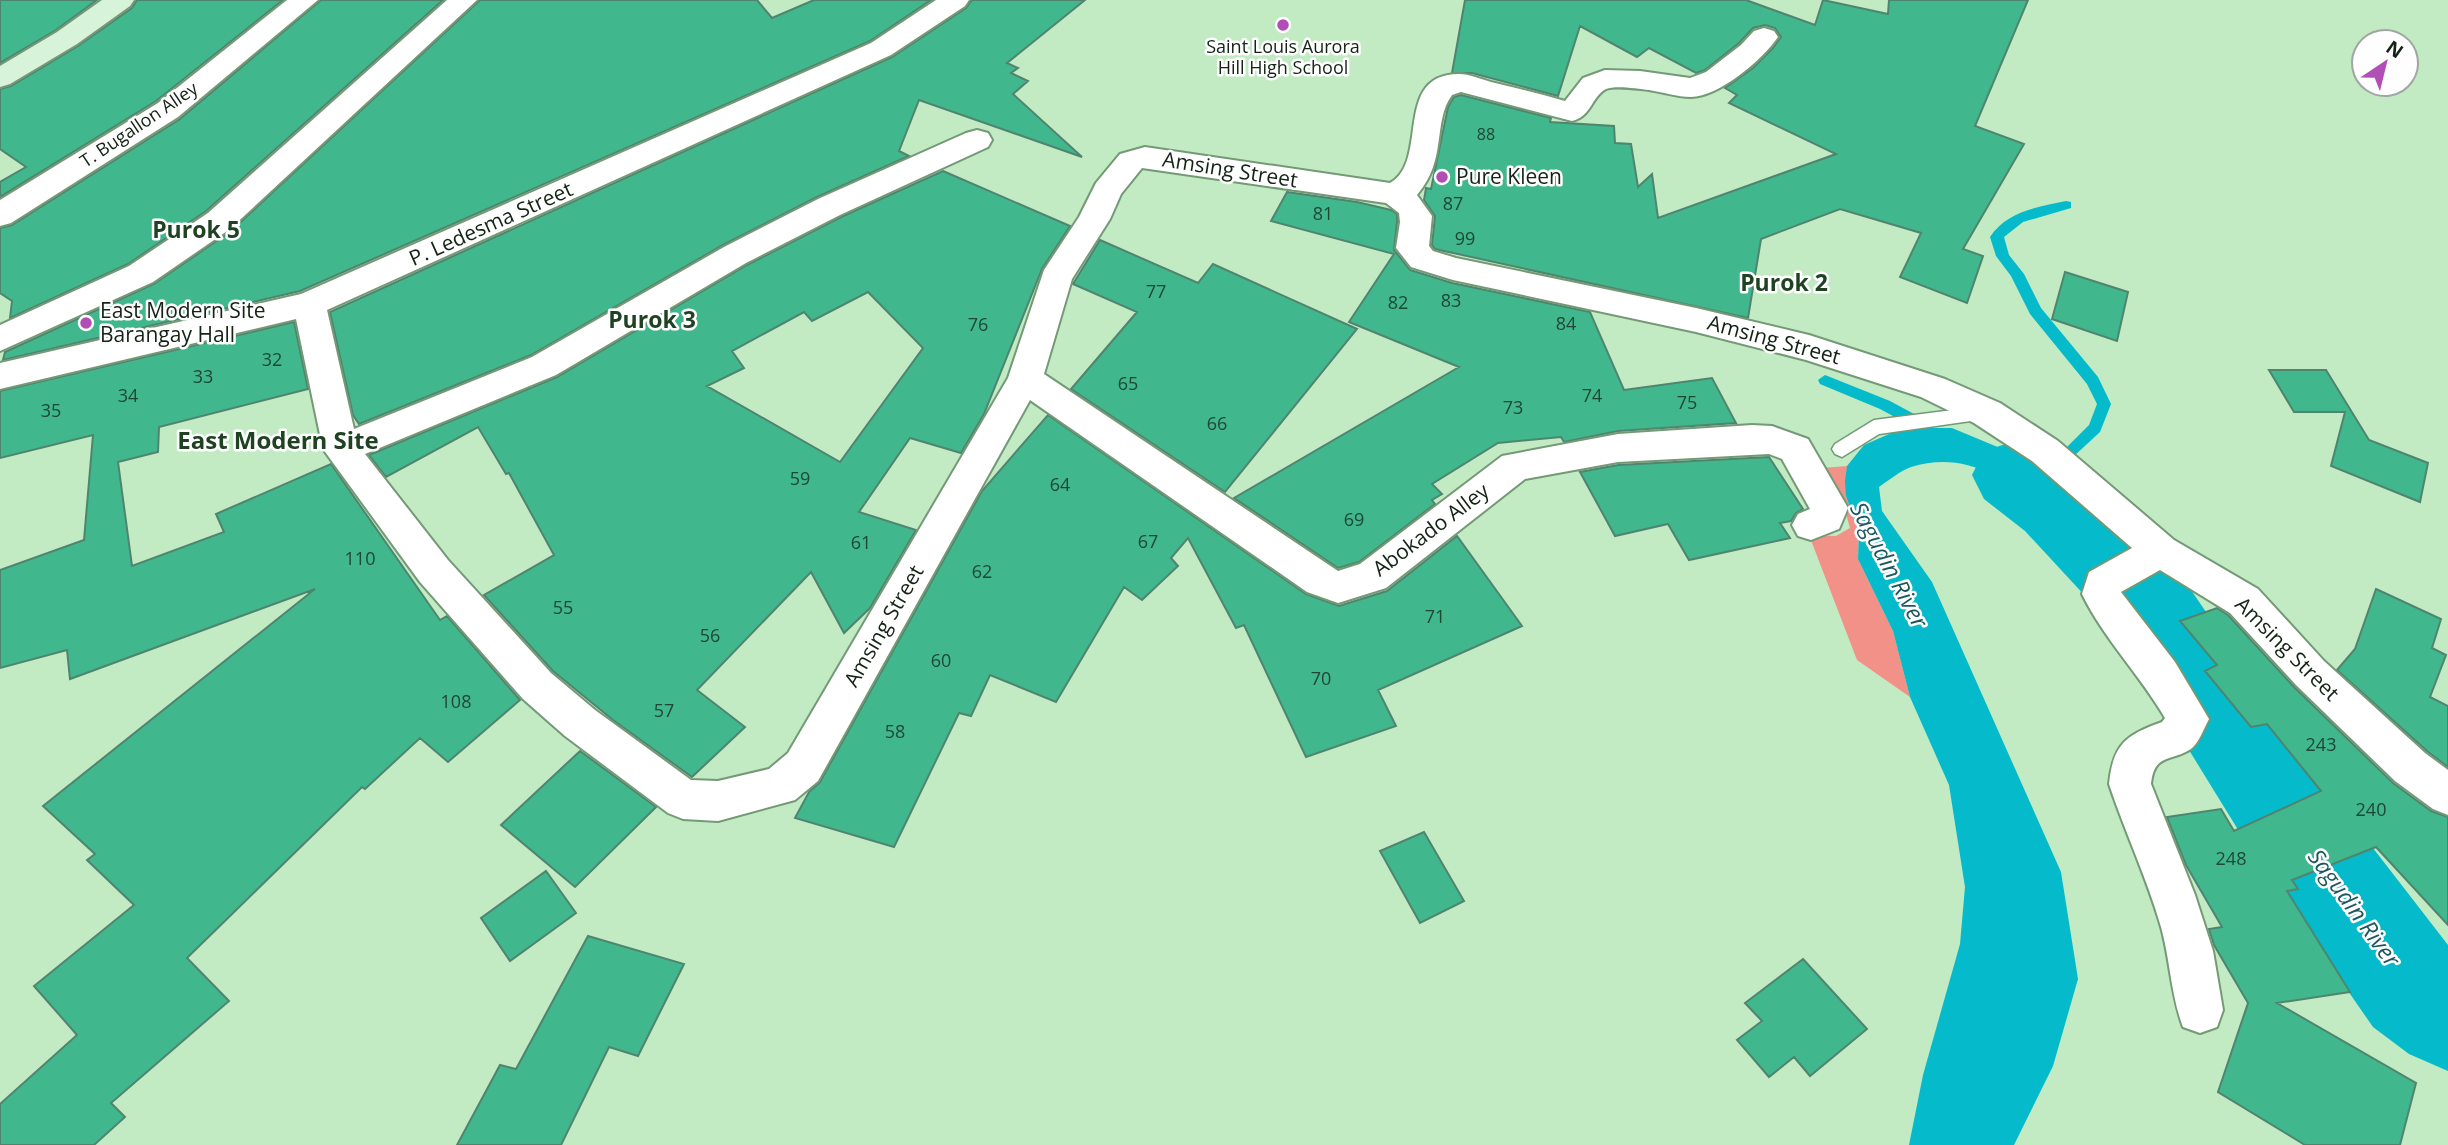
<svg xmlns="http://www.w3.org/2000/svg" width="2448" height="1145" font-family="'Open Sans',sans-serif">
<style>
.green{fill:#f29187}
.water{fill:#05baca}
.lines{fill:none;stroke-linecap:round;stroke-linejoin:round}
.stream{fill:#05baca;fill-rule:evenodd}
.river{fill:#05baca;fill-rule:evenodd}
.building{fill:#40b78d;stroke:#4f856f;stroke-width:2;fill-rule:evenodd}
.lane-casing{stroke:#749976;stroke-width:3}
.street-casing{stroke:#749976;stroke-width:4}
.secondary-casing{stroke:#749976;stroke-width:4}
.lane{fill:#fff;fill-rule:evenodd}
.street{fill:#fff;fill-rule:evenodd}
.secondary{fill:#d7f4da;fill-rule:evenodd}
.poi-dot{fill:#b24fb6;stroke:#fefefe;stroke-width:2.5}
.labels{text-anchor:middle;stroke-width:5;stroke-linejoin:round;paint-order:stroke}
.far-number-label{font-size:16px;fill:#1f4833}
.far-poi-label{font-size:18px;fill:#142315;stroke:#fefefe}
.far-street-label{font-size:18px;fill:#142315;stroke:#fefefe}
.number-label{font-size:18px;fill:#1f4833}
.street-label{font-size:21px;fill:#142315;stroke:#fefefe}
.poi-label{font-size:21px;fill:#142315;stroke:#fefefe;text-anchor:start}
.neighbourhood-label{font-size:23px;font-weight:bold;fill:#1f4223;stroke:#fefefe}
.water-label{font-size:23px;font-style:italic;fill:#1b575f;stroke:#fefefe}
.quarter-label{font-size:24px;font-weight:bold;fill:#1f4223;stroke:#fefefe}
</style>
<rect width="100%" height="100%" fill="#c2eac3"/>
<path class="green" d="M1847 466 1846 496 1859 533 1858 559 1893 631 1910 697 1857 660 1809 535 1836 536 1850 528 1844 507 1822 468Z"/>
<path class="water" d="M1920 428H1952L2024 458 2053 479 2087 510 2124 551 2092 568C2048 515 1990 442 1911 467 1900 471 1889 480 1879 487L1882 511 1932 582 2061 872 2078 979 2053 1066 2014 1145H1909L1923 1075 1960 944 1965 887 1949 785 1910 697 1893 631 1858 559 1859 533 1846 496 1845 481 1847 466 1864 445 1896 431Z"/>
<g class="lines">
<path class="stream" d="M2066 201 2071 202V208L2023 222 2004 237 2009 255 2024 274 2041 308 2098 377 2111 404 2100 432 2073 457 2068 459 2061 453 2089 425 2097 404 2087 384 2030 314 2011 276 1996 256 1990 237C2007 211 2038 207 2066 201Z
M1825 375 1890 401 1929 422 1931 426 1929 430H1919L1880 409 1820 384 1818 380Z"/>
<path class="river" d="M2015 441 2046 451 2087 481 2178 571 2325 786 2448 945V1071L2409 1054 2373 1027 2253 854 2112 625 2025 531 1984 499 1972 475 1984 451Z"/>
</g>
<path class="building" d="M0 0H97L56 30 0 63Z
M137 0H283L156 101 0 197V182L26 167 0 149V89L11 86 78 46 132 8Z
M321 0H443L206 211 128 264 10 318 12 301 0 293V228L12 225 180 119Z
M480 0H757L772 18 814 0H931L870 41 300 291 3 360 5 352 154 284 231 231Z
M972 0H1085L1007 63 1018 68 1011 73 1028 81 1013 94 1082 157 919 100 899 151 909 156 817 197 723 245 531 355 359 424 353 415 330 312 892 57 966 8Z
M1465 0H1746L1815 25 1823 0 1888 14 1889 0H2028L1975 126 2024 144 1963 249 1983 256 1967 303 1900 277 1921 233 1840 209 1761 239 1748 318 1435 249 1432 245 1435 216 1424 200 1426 188 1431 189 1448 107 1454 97 1461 95 1551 118 1550 122 1614 126 1615 143 1631 144 1638 187 1652 174 1658 218 1836 154 1729 103 1737 95 1725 88 1753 68 1773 48 1781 37 1775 28 1765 25 1753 28 1739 43 1705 70 1696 73 1649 48 1637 57 1580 26 1558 96 1472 73H1452Z
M943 171 1070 226 1042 269 984 414 961 453 910 438 859 512 916 530 870 608 844 633 811 572 697 690 745 727 692 777 613 720 553 671 484 595 554 555 509 473 506 474 478 427 386 477 369 455 557 377 747 265 841 217ZM868 292 923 348 840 462 707 386 744 368 732 351 804 312 812 321Z
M1287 192 1357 202 1391 210 1397 214V222L1394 250 1410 270 1452 283 1590 312 1624 390 1712 378 1736 423 1618 431 1564 442 1561 437 1498 443 1432 484 1442 494 1432 500 1435 504 1359 562 1338 568 1234 498 1459 367 1349 322 1394 254 1271 221Z
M1100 240 1198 283 1213 264 1357 329 1225 492 1071 389 1137 312 1073 284Z
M2065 272 2128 292 2117 341 2052 319Z
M294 322 308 389 159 427 158 452 118 462 132 566 224 532 216 514 331 464 440 620 447 616 520 700 448 762 420 738 365 789 362 787 189 956 187 958 229 1001 111 1103 125 1117 94 1145H0V1104L77 1035 34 986 134 905 87 860 95 854 43 806 315 589 70 679 67 650 0 668V570L84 540 93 435 0 458V391Z
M2269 370H2326L2369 440 2428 463 2420 502 2331 466 2345 412H2294Z
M1048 415 1306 594 1339 606 1387 591 1457 536 1522 626 1378 690 1396 726 1306 757 1244 625 1236 628 1188 538 1171 558 1178 566 1142 600 1124 587 1056 702 990 675 971 716 959 713 894 847 795 818 809 792 820 782 982 491Z
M1769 457 1803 509 1796 513 1791 521 1780 523 1790 538 1689 560 1668 524 1615 536 1580 472 1618 465Z
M2376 589 2441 619 2432 648 2446 655 2430 697 2448 706V767L2427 751 2337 670 2355 649Z
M2217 608 2228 615 2294 687 2393 783 2431 811 2448 817V925L2376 847 2292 880 2298 889 2287 891 2350 992 2277 1003 2416 1083 2400 1145H2305L2218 1092 2248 1003 2214 945 2209 929 2222 927 2186 865 2167 817 2221 809 2234 831 2321 791 2267 724 2251 727 2205 671 2217 665 2180 621Z
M580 751 656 807 575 887 501 825Z
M1424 832 1464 901 1420 923 1380 851Z
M546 871 576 913 510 961 481 918Z
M588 936 684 964 638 1056 609 1047 561 1145H457L500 1065 516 1069Z
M1803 959 1867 1029 1810 1076 1794 1057 1769 1077 1737 1040 1762 1021 1745 1003Z"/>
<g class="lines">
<defs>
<path id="lane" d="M1985 406 1992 408 1995 413 1992 418 1879 434 1842 457 1835 454 1832 449 1835 444 1874 420Z"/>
<path id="street" d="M287 0H318L178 117 11 223 0 226V200L158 103Z
M447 0H477L230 229 153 282 0 351V325L129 266 208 213Z
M936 0H969L965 6 891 55 327 310 354 429 532 357 724 247 818 199 966 133 977 130 988 133 992 140 988 147 840 215 746 263 556 375 365 454 448 560 551 673 595 710 691 780 718 781 769 769 788 753 1008 378 1044 270 1079 217 1096 183 1120 154 1145 147 1390 183C1430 161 1392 74 1459 74 1469 74 1481 79 1491 82 1516 88 1540 94 1565 101L1583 78 1605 70 1640 71 1690 78 1706 72 1741 45 1754 31 1764 28 1774 31 1778 37C1763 59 1719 97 1691 97 1677 97 1662 92 1649 90 1638 89 1616 85 1606 89 1591 97 1592 116 1572 121L1461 92 1452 95C1432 123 1448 159 1417 195L1432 216 1429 246 1433 251 1456 258 1696 308 1809 335 1945 379 2000 403 2058 441 2174 540 2258 589 2324 661 2425 753 2448 770V815L2433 809 2395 781 2296 685 2230 613 2160 570 2121 592 2175 662 2209 719C2204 728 2199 743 2191 749 2171 762 2154 753 2151 784L2195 895 2213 951 2223 1010 2217 1027 2200 1033 2183 1027C2171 996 2170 959 2161 927 2147 878 2125 832 2109 784 2113 744 2126 735 2162 722L2165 718C2140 675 2104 639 2082 594L2089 572 2132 548 2032 461 1974 423 1921 397 1806 360 1696 332 1453 280 1411 267 1396 248 1400 222 1399 213 1386 203 1142 168 1121 194 1110 219 1072 279 1044 374 1338 571 1360 564 1502 456 1618 434 1752 425 1772 426 1808 439 1848 508 1839 529 1811 540 1798 536 1792 525 1798 514 1810 509 1782 459 1769 454 1618 462 1525 479 1386 588 1338 603 1307 592 1030 400 818 781 795 800 718 821 683 819 668 813 565 736 523 699 420 582 323 449 296 319 0 389V363L301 294 871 43Z"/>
<path id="secondary" d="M102 0H134L130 6 77 44 10 84 0 87V66L57 32Z"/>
</defs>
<use href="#lane" class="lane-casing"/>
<use href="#street" class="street-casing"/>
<use href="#secondary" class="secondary-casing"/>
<use href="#lane" class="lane"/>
<use href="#street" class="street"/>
<use href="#secondary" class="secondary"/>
</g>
<g class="poi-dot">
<circle cx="1283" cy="25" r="7"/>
<circle cx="1442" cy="177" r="7"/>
<circle cx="86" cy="323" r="7"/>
</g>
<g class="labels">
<g class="far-number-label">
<text x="1486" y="140">88</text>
</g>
<g class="far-poi-label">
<text x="1283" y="53">Saint Louis Aurora<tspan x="1283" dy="21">Hill High School</tspan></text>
</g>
<g class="far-street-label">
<text transform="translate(139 125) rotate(-34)" y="6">T. Bugallon Alley</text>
</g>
<g class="number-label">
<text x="1453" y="210">87</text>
<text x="1323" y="220">81</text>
<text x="1465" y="245">99</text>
<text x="1156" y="298">77</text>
<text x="1451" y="307">83</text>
<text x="1398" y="309">82</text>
<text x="1566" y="330">84</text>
<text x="978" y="331">76</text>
<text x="272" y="366">32</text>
<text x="203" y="383">33</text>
<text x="1128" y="390">65</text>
<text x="128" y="402">34</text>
<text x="1592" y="402">74</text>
<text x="1687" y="409">75</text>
<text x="1513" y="414">73</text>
<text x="51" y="417">35</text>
<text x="1217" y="430">66</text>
<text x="800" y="485">59</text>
<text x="1060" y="491">64</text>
<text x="1354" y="526">69</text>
<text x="1148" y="548">67</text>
<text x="861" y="549">61</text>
<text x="360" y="565">110</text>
<text x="982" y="578">62</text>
<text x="563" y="614">55</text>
<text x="1435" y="623">71</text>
<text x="710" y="642">56</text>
<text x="941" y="667">60</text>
<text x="1321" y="685">70</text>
<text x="456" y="708">108</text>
<text x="664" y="717">57</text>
<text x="895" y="738">58</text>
<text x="2321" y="751">243</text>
<text x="2371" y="816">240</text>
<text x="2231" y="865">248</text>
</g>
<g class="street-label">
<text transform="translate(1230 170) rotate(9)" y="7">Amsing Street</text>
<text transform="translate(491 224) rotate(-24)" y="7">P. Ledesma Street</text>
<text transform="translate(1774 340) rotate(15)" y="7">Amsing Street</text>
<text transform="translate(1431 530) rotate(-37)" y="7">Abokado Alley</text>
<text transform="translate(884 626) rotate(-60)" y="7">Amsing Street</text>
<text transform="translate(2287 649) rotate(45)" y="7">Amsing Street</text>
</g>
<g class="poi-label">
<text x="1456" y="184">Pure Kleen</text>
<text x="100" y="318">East Modern Site<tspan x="100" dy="24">Barangay Hall</tspan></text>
</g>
<g class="neighbourhood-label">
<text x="196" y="238">Purok 5</text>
<text x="1784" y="291">Purok 2</text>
<text x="652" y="328">Purok 3</text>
</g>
<g class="water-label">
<text transform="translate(1889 565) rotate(62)" y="8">Sagudin River</text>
<text transform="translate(2354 908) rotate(54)" y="8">Sagudin River</text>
</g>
<g class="quarter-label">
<text x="278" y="449">East Modern Site</text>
</g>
</g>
<g transform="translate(2385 63) rotate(35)"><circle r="33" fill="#fefefe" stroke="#a0a6a1" stroke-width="2"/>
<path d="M0-5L12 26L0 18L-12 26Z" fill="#b24fb6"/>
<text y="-10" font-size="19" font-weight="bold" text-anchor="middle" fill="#142315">N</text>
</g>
</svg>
